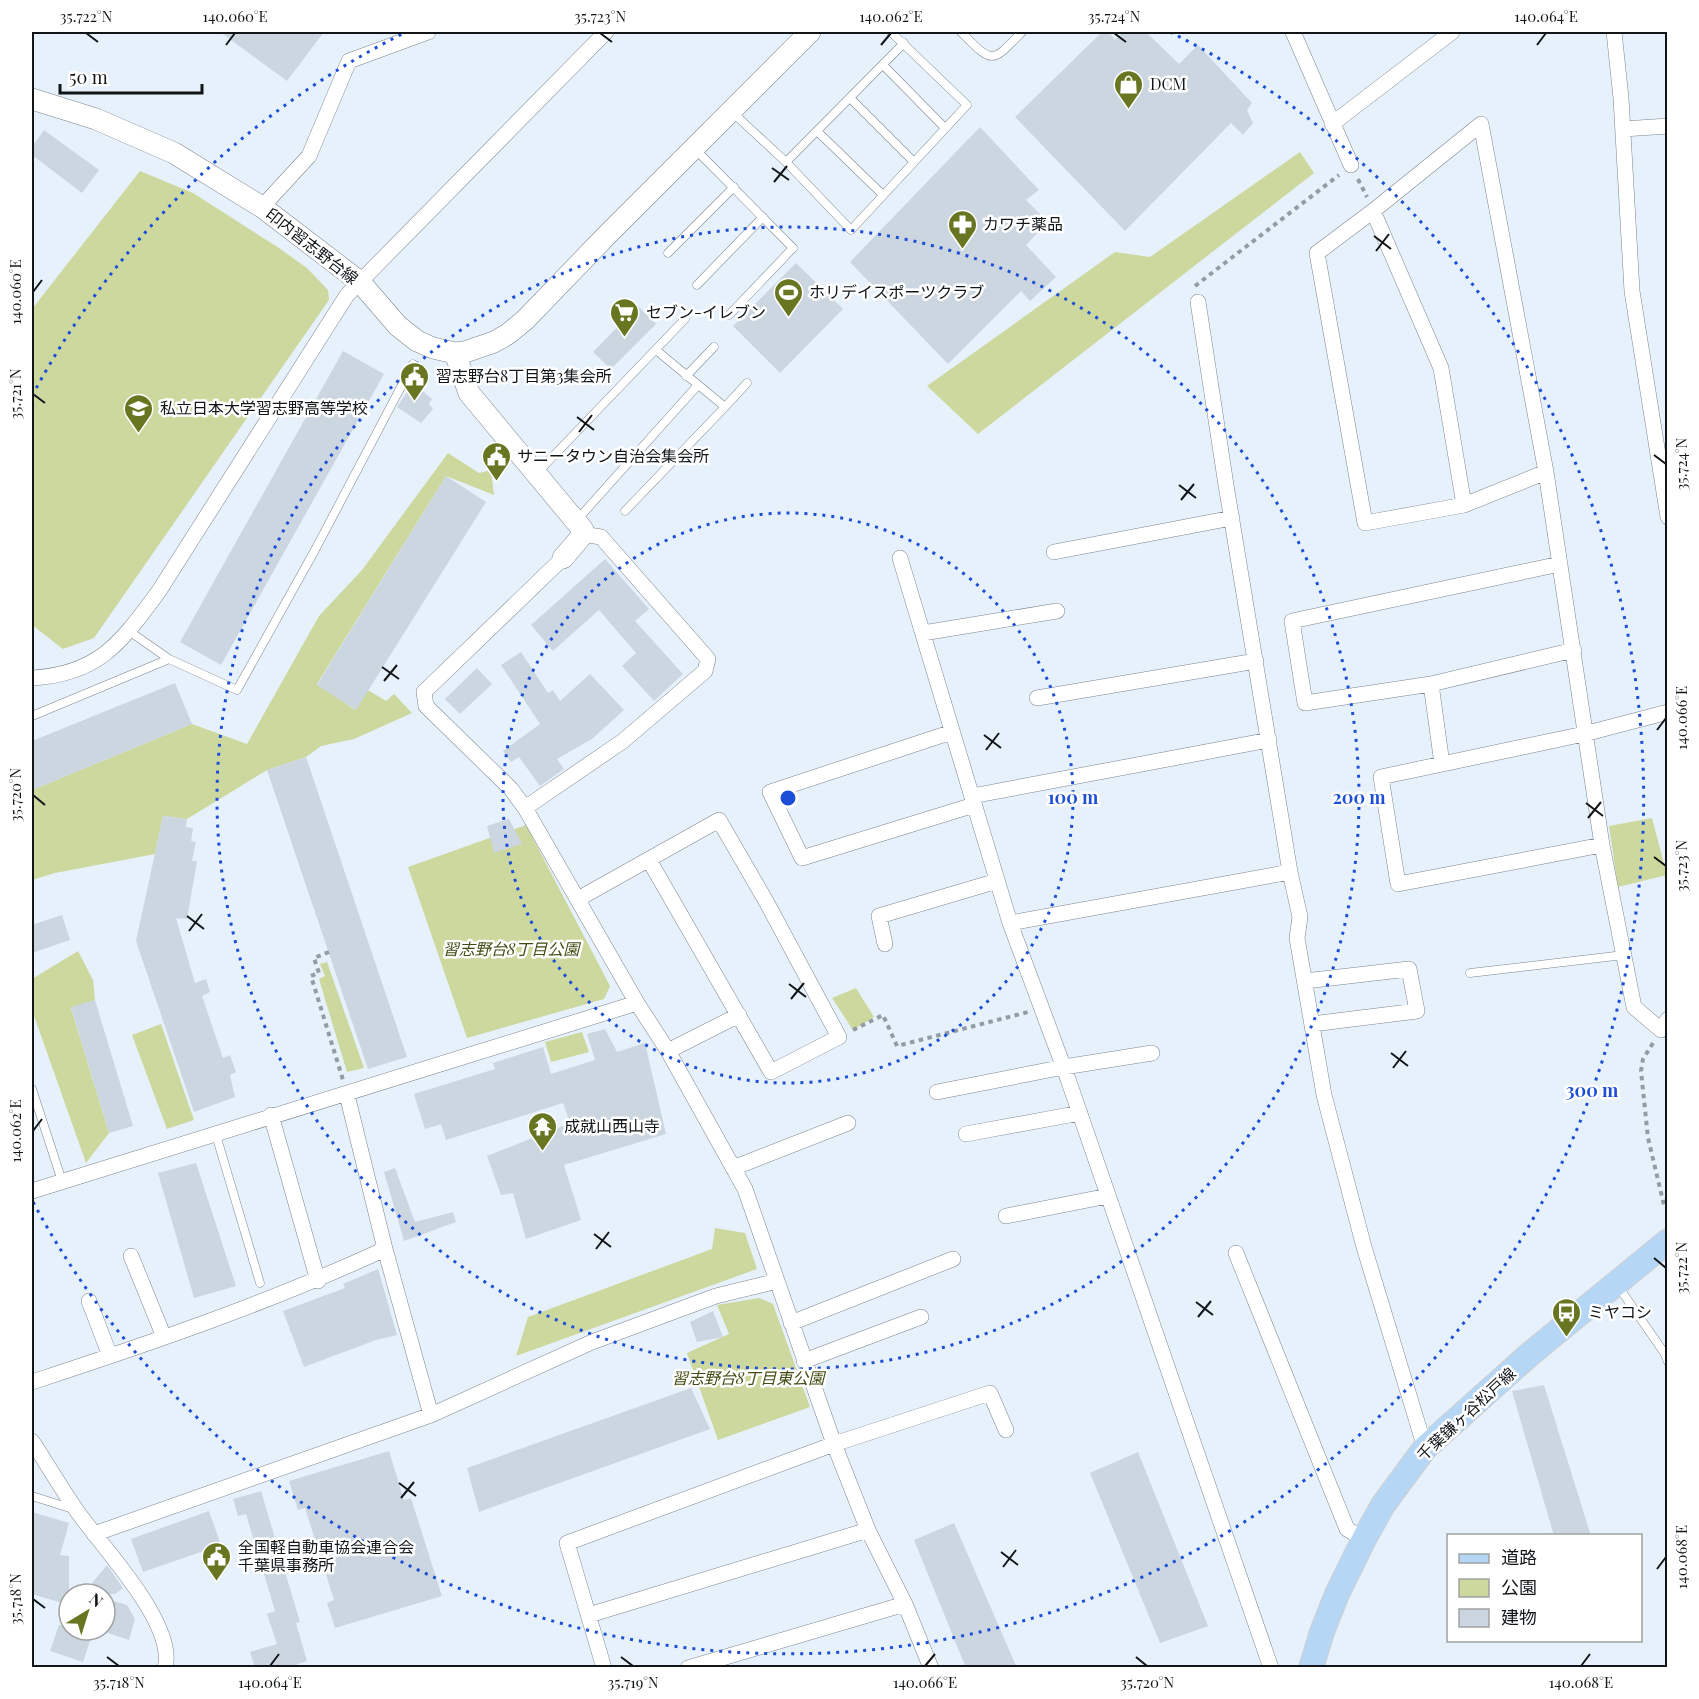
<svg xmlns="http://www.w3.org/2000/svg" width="1699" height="1699" font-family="'Playfair Display','Noto Sans JP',serif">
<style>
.green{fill:#ccd89e}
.building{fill:#ccd6e0}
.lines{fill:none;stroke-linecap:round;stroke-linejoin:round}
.lane-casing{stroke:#7c858e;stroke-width:9}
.street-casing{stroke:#7c858e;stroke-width:16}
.secondary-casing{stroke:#7c858e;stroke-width:22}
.primary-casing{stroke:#d0d0d1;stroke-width:26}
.path{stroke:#949ca3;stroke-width:4;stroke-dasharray:4.5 4.5;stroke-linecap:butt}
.lane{stroke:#fff;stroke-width:8}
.street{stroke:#fff;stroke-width:15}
.secondary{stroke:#fff;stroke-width:21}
.primary{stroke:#b5d7f5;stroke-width:24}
.ticks{fill:none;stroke:#121619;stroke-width:2}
.ring{fill:none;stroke:#1d4ed8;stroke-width:3;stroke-dasharray:3 6}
.labels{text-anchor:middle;stroke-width:5;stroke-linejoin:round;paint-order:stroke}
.poi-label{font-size:16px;fill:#121619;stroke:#fff;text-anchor:start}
.street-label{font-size:16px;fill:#121619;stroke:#fff}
.park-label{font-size:16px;font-style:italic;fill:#444c15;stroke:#fff}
.centre{fill:#1d4ed8;stroke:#fff;stroke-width:3}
.ring-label{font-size:18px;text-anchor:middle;font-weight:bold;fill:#1d4ed8;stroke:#fff;stroke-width:5;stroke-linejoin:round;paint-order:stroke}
.neatline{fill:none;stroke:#121619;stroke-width:2}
.ticks-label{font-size:15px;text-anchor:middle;fill:#121619}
</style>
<rect width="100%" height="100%" fill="#e7f1fb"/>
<path class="green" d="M1300 152 1314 173 978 434 927 386 1115 252 1150 257Z
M140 171 193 193 279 248 307 268 328 290 329 300 94 638 63 649 32 625V309Z
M448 453 479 473 491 470 494 495 446 476 317 684 355 710 368 690 386 701 394 694 412 713 354 739 321 746 306 757 267 770 187 819 163 816 155 854 55 873 32 880V790L192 724 247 744 319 616 362 570Z
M1652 818 1667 875 1618 887 1609 826Z
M526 825 610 986 604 999 467 1038 408 867Z
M78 951 93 980 95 1000 71 1008 109 1133 86 1163 32 1010V979Z
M327 962 364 1068 347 1072 319 979 325 976 320 964Z
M856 988 874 1017 853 1030 832 998Z
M161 1024 194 1120 167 1129 132 1035Z
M582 1032 589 1052 551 1062 545 1042Z
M715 1228 745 1233 757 1269 516 1356 528 1317 712 1249Z
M759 1298 773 1304 810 1407 718 1440 687 1353 729 1334 717 1305Z"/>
<path class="building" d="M220 32H324L287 81Z
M1102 32H1109L1115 40 1123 32H1146L1179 64 1198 45 1252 103 1247 110 1253 123 1243 135 1231 123 1125 231 1015 117Z
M980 127 1039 190 1026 200 1048 222 1026 245 1056 277 1030 301 1021 291 948 364 850 262Z
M44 130 99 170 82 193 32 155V147Z
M796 263 843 309 780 373 733 326Z
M638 306 656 324 611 369 593 352Z
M343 351 384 374 221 665 180 642Z
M413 383 432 399 429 404 433 409 421 423 397 407Z
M446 476 486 502 356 710 317 685Z
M605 559 649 609 635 621 683 674 654 701 622 666 636 653 599 610 553 651 531 625Z
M521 652 548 693 553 690 560 701 590 674 624 710 592 739 557 759 564 769 540 786 519 757 511 762 503 751 540 724 501 665Z
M477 668 492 684 460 714 445 699Z
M175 683 192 724 32 790V741Z
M306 757 407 1057 368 1069 267 770Z
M163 816 187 819 186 827 193 828 191 841 196 842 192 861H197L187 919 176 918 195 983 206 979 210 992 202 996 223 1058 230 1055 236 1072 230 1075 235 1097 194 1112 136 941Z
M509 819 522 844 494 853 487 826Z
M62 915 70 940 32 953V925Z
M95 1000 133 1126 109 1133 71 1007Z
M605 1029 617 1052 645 1043 666 1134 564 1165 581 1220 526 1239 513 1193 501 1195 487 1156 570 1123 563 1103 446 1140 441 1124 425 1129 414 1094 495 1069 493 1063 543 1047 551 1074 595 1060 587 1034Z
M196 1163 236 1286 194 1298 158 1173Z
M395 1168 415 1222 453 1212 456 1222 404 1241 384 1172Z
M378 1269 397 1335 376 1340 304 1367 283 1311 345 1288 343 1284Z
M713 1311 723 1337 697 1342 690 1322Z
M1544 1385 1591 1536H1554L1512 1391Z
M691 1388 710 1429 479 1512 467 1468Z
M389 1451 404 1500 411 1498 442 1596 335 1628 327 1603 334 1600 305 1508 298 1510 289 1481Z
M1138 1452 1208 1626 1160 1643 1090 1473Z
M261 1491 300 1622 296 1623 307 1661 287 1668H255L250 1652 277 1644 267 1614 275 1611 246 1514 238 1516 233 1499Z
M209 1511 221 1545 143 1572 131 1539Z
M32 1512 69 1523 60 1555 69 1556V1605L32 1594Z
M954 1523 1017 1668H966L914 1540Z
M107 1565 123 1588 115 1594H83Z
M110 1600 127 1605 135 1619 129 1640 105 1632V1615Z
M59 1625 69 1628V1630L92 1635 83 1662 50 1651Z"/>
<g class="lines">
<defs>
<path id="lane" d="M961 32C993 64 991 64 1022 32
M883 65 945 128
M850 98 914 162
M731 111 786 162 851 230 967 105 891 32
M817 131 883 195
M695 149 793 248 729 315
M786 162 904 43
M668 253 734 187
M697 285 763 217
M686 376 714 347
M725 407 747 383
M538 472 685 319
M625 511 725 407 656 350
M577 520 698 385
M169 659 237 690 315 550 413 364
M32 716 169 659 129 631
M1470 973 1624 955
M32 1089 62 1181
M216 1135 260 1283
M1618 1286 1665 1354 1668 1362
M32 1496 73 1509"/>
<path id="street" d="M1293 32 1351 165
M1614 32 1621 98 1632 291 1668 517
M1332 124 1452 32
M1623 129 1668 126
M262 207 309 156 349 61 428 32
M1373 211 1441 368 1464 505
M1198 302 1226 485 1290 872 1300 917 1297 938 1324 1095 1364 1247 1425 1448
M1546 472 1464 505 1365 523 1317 253 1373 211 1481 124 1546 472 1602 845 1634 1007 1661 1030 1668 1019
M1054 552 1232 518
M563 558 424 692 426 706 511 789 525 808 637 1003 668 1051 745 1189 834 1444 868 1530 905 1604 931 1668
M900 558 1010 923 1068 1079 1271 1668
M923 633 1057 611
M32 678C100 674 121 642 159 591L347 295 606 32
M1431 684 1305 703 1292 621 1560 564
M1037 698 1256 661
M952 732 770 792 802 858 974 805
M1442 764 1431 684 1574 650
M972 796 1269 740
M525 808 623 741 705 671 708 659 601 537 582 534
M1602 845 1398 884 1381 777 1584 734 1668 712
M578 899 719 820 767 903 839 1037 771 1072 649 860
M1010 923 1290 872
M885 944 879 916 997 881
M1305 981 1409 969 1417 1011 1312 1024
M668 1051 739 1015
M937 1092 1064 1067 1152 1053
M347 1095 385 1249 431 1415
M271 1115 318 1281
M966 1134 1080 1113
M733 1168 848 1123
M32 1191 637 1003
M1006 1216 1108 1196
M1236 1253 1347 1529 1364 1539
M131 1256 164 1337
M89 1301 110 1356
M791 1323 953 1259
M804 1361 921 1317
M32 1382C151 1343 271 1302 385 1249
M32 1441C47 1464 61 1488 77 1511 101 1546 177 1624 165 1668
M94 1534 431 1415 592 1342 716 1296 777 1281
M589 1615 868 1530
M604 1668 567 1543 834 1444 990 1393 1006 1430
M688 1668 905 1604"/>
<path id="secondary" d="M32 99 96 119 174 153 262 207 360 282 398 326 417 341 433 348 455 353 465 352 494 342 508 334 525 320 606 236 810 32
M455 353 469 393 583 530 580 538 563 558"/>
<path id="primary" d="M1311 1668 1322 1632 1337 1594 1364 1539 1383 1505 1425 1448 1529 1355 1668 1241"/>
</defs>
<use href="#lane" class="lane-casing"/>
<use href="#street" class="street-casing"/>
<use href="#secondary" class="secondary-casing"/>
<use href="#primary" class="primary-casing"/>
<path class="path" d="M1358 179 1367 197
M1195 286 1339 175
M329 952 314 958 319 973 311 976 343 1080
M853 1030 883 1015 897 1046 1028 1012
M1653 1043 1643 1059 1641 1071 1648 1138 1664 1205 1668 1210"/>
<use href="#lane" class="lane"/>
<use href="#street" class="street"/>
<use href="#secondary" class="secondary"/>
<use href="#primary" class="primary"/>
</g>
<path class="ticks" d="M86 33 98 42M600 33 612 42M1114 33 1126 42M226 45 235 33M881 45 891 33M1537 45 1546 33M772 168 789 180M774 182 787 166M1374 236 1391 249M1376 251 1389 234M33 292 42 280M33 394 45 403M577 417 594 430M579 432 592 415M1654 455 1666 464M1179 485 1196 498M1181 500 1194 484M382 667 399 679M384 681 397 665M1657 730 1666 718M984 735 1001 748M986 750 999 733M33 795 45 805M1586 803 1603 816M1588 818 1601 802M1654 857 1666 866M187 916 204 929M189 931 202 914M789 984 806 997M791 999 804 983M1391 1053 1408 1066M1393 1068 1406 1051M33 1131 42 1119M594 1234 611 1247M596 1249 609 1232M1654 1258 1666 1268M1196 1302 1213 1315M1198 1317 1211 1301M399 1483 416 1496M401 1498 414 1482M1001 1552 1018 1565M1003 1567 1016 1550M1657 1569 1666 1557M33 1599 45 1608M107 1657 119 1666M621 1657 633 1666M1136 1657 1147 1666M270 1666 279 1654M925 1666 935 1654M1581 1666 1590 1654"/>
<g class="ring">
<circle cx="788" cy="798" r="285"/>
<circle cx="788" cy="798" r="571"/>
<path d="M32 396A856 856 0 0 1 406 32M1170 32A856 856 0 1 1 32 1200"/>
</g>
<defs>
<symbol id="shop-pin" viewBox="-11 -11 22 30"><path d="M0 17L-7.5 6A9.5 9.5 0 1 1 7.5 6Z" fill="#697621" stroke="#fff"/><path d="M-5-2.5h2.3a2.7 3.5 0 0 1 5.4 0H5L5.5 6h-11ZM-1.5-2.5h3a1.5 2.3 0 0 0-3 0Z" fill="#fff"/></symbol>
<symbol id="pharmacy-pin" viewBox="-11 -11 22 30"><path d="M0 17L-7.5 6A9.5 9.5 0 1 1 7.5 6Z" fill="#697621" stroke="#fff"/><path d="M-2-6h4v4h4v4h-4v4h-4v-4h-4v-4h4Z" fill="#fff"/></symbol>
<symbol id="stadium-pin" viewBox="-11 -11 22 30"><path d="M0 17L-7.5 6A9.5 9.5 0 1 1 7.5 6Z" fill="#697621" stroke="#fff"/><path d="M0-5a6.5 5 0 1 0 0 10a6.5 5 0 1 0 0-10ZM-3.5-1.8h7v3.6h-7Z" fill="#fff"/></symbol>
<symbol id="supermarket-pin" viewBox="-11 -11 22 30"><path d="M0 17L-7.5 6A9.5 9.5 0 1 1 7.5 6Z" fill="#697621" stroke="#fff"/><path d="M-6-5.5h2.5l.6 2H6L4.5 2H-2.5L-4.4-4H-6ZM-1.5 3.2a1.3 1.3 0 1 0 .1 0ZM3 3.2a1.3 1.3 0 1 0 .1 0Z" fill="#fff"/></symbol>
<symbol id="civic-pin" viewBox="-11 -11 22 30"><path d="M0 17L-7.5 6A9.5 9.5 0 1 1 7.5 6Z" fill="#697621" stroke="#fff"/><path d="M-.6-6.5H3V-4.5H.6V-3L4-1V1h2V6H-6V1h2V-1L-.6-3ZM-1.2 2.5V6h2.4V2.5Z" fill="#fff"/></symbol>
<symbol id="school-pin" viewBox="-11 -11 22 30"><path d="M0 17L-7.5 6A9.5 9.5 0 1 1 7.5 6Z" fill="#697621" stroke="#fff"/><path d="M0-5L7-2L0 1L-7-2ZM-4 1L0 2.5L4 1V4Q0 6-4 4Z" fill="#fff"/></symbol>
<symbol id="temple-pin" viewBox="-11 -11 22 30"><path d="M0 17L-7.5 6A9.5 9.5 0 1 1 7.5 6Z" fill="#697621" stroke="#fff"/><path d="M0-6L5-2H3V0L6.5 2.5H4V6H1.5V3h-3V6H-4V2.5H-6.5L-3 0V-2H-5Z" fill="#fff"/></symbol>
<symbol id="bus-pin" viewBox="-11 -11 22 30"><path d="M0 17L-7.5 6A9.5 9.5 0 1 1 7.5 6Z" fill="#697621" stroke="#fff"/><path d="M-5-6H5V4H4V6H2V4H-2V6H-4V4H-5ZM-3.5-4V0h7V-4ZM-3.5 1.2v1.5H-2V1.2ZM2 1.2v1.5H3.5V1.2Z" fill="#fff"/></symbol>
</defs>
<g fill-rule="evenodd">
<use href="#shop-pin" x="1112" y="68" width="33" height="45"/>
<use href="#pharmacy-pin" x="946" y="208" width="33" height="45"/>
<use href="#stadium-pin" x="772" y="276" width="33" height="45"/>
<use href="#supermarket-pin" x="608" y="296" width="33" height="45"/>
<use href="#civic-pin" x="398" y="360" width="33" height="45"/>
<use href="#school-pin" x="122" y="392" width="33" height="45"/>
<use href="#civic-pin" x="480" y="440" width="33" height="45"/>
<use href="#temple-pin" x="526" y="1110" width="33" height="45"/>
<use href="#bus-pin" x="1550" y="1296" width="33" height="45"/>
<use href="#civic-pin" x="200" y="1540" width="33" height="45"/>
</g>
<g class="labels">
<g class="poi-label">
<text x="1150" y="90">DCM</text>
<text x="983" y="230">カワチ薬品</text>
<text x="809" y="298">ホリデイスポーツクラブ</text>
<text x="646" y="318">セブン-イレブン</text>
<text x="436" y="382">習志野台8丁目第3集会所</text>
<text x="160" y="414">私立日本大学習志野高等学校</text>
<text x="517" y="462">サニータウン自治会集会所</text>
<text x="564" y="1132">成就山西山寺</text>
<text x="1588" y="1318">ミヤコシ</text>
<text x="238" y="1553">全国軽自動車協会連合会<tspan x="238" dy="18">千葉県事務所</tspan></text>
</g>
<g class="street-label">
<text transform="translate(312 246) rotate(38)" y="6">印内習志野台線</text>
<text transform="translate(1466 1414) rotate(-43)" y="6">千葉鎌ヶ谷松戸線</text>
</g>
<g class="park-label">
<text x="511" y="955">習志野台8丁目公園</text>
<text x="748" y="1384">習志野台8丁目東公園</text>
</g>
</g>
<circle cx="788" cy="798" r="9" class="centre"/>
<g class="ring-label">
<text x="1073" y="804">100 m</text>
<text x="1359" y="804">200 m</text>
<text x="1592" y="1097">300 m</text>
</g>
<rect width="1699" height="1699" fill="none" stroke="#ffffff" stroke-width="66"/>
<rect x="1447" y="1534" width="195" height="108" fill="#ffffff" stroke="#a0a2a3" stroke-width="1.5"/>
<rect x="1459" y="1554" width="30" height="9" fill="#b5d7f5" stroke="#a0a2a3" stroke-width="1.5"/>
<text x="1501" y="1564" font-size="18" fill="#121619">道路</text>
<rect x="1459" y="1579" width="30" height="18" fill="#ccd89e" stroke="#a0a2a3" stroke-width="1.5"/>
<text x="1501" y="1594" font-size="18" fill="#121619">公園</text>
<rect x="1459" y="1609" width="30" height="18" fill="#ccd6e0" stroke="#a0a2a3" stroke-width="1.5"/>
<text x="1501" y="1624" font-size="18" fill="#121619">建物</text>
<g transform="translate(87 1612) rotate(38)"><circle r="28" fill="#ffffff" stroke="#a0a2a3" stroke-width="1.5"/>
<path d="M0-4.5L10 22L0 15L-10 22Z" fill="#697621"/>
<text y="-9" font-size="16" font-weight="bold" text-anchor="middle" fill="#121619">N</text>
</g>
<path d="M60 84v9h142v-9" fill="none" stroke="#121619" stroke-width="3"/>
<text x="69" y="84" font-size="18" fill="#121619" stroke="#ffffff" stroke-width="4.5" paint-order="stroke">50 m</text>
<rect x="33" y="33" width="1633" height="1633" class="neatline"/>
<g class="ticks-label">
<text x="86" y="22">35.722°N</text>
<text x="235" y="22">140.060°E</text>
<text x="600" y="22">35.723°N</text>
<text x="891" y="22">140.062°E</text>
<text x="1114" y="22">35.724°N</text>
<text x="1546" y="22">140.064°E</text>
<text transform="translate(16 292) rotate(-90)" y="5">140.060°E</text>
<text transform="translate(16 394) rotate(-90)" y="5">35.721°N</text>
<text transform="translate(1682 464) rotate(-90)" y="5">35.724°N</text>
<text transform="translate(1682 718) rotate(-90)" y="5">140.066°E</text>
<text transform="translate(16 795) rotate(-90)" y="5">35.720°N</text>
<text transform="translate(1682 866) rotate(-90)" y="5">35.723°N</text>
<text transform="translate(16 1131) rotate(-90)" y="5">140.062°E</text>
<text transform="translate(1682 1268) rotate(-90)" y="5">35.722°N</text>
<text transform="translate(1682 1557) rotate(-90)" y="5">140.068°E</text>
<text transform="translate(16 1599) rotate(-90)" y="5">35.718°N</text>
<text x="119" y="1688">35.718°N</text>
<text x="270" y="1688">140.064°E</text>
<text x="633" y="1688">35.719°N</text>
<text x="925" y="1688">140.066°E</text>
<text x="1147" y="1688">35.720°N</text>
<text x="1581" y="1688">140.068°E</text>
</g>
</svg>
